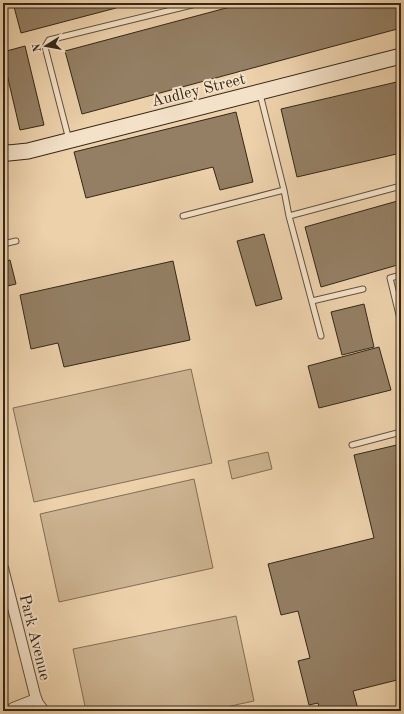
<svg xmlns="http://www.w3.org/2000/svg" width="404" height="714" font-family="'Old Standard TT',serif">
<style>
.green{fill:#cdb492;stroke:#816e54}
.building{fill:#947f64;stroke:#352717}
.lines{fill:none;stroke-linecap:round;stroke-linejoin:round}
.lane-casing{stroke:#63523c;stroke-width:7}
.street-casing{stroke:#63523c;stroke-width:12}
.secondary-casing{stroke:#352717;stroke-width:17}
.lane{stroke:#f3e1c8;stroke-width:5}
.street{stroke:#f3e1c8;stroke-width:10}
.secondary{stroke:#f3e1c8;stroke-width:15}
.labels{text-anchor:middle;stroke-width:4;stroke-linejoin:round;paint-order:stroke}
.street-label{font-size:16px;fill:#352717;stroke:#f3e1c8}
</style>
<rect width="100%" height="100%" fill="#ecd1ab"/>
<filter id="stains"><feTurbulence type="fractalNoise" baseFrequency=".005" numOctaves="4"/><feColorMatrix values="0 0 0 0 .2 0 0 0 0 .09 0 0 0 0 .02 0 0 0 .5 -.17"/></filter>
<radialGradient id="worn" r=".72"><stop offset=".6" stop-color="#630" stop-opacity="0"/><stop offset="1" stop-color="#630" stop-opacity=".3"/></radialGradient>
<path class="green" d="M191 369 212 463 34 502 13 408Z
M268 452 272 469 232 479 228 461Z
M194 479 213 568 59 602 40 514Z
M236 616 254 701 207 711H86L73 649Z"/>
<path class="building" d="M13 3H115L116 8 21 33Z
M245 3H401V28L82 114 65 51Z
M25 46 44 125 20 130 3 57V52Z
M401 81V153L297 177 281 109Z
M236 112 253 182 220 190 213 167 86 198 74 152Z
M401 200V264L321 287 305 227Z
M264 234 282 299 256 306 237 241Z
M10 260 16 284 3 287V262Z
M173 261 190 340 64 367 58 343 31 349 20 295Z
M364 304 374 347 342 355 331 312Z
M379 347 391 390 319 408 308 366Z
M401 444V693H400L397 680 353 691 358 709 350 711H320L318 703 309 705 298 661 310 658 298 611 281 615 268 564 374 538 354 455Z"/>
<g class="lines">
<defs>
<path id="lane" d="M260 94 284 190 289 216
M69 140 45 47 49 40 200 3
M183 216 284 190
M3 244 16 241
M401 275 390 278 401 323
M312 301 363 289
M321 336 289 216 401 186
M352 445 401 432"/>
<path id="street" d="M3 568 35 695 38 703 44 711
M10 711 13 708 36 699"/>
<path id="secondary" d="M3 152 9 153 28 151 401 56"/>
</defs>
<use href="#lane" class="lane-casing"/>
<use href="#street" class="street-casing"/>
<use href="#secondary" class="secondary-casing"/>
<use href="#lane" class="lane"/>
<use href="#street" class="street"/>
<use href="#secondary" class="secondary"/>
</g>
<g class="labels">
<g class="street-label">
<text transform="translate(198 89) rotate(-14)" y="6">Audley Street</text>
<text transform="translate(36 637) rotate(76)" y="6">Park Avenue</text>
</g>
</g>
<rect width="404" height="714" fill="none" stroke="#ecd1ab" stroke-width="16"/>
<rect x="4" y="4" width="396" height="706" fill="none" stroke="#352717" stroke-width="2"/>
<rect x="8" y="8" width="388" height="698" fill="none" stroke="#352717"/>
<g transform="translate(46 46) rotate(259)" stroke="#f3e1c8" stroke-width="3" paint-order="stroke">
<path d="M0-3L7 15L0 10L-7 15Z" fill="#352717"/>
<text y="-6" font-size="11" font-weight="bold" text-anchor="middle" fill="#352717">N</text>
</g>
<rect width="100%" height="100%" filter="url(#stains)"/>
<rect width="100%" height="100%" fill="url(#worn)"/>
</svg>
